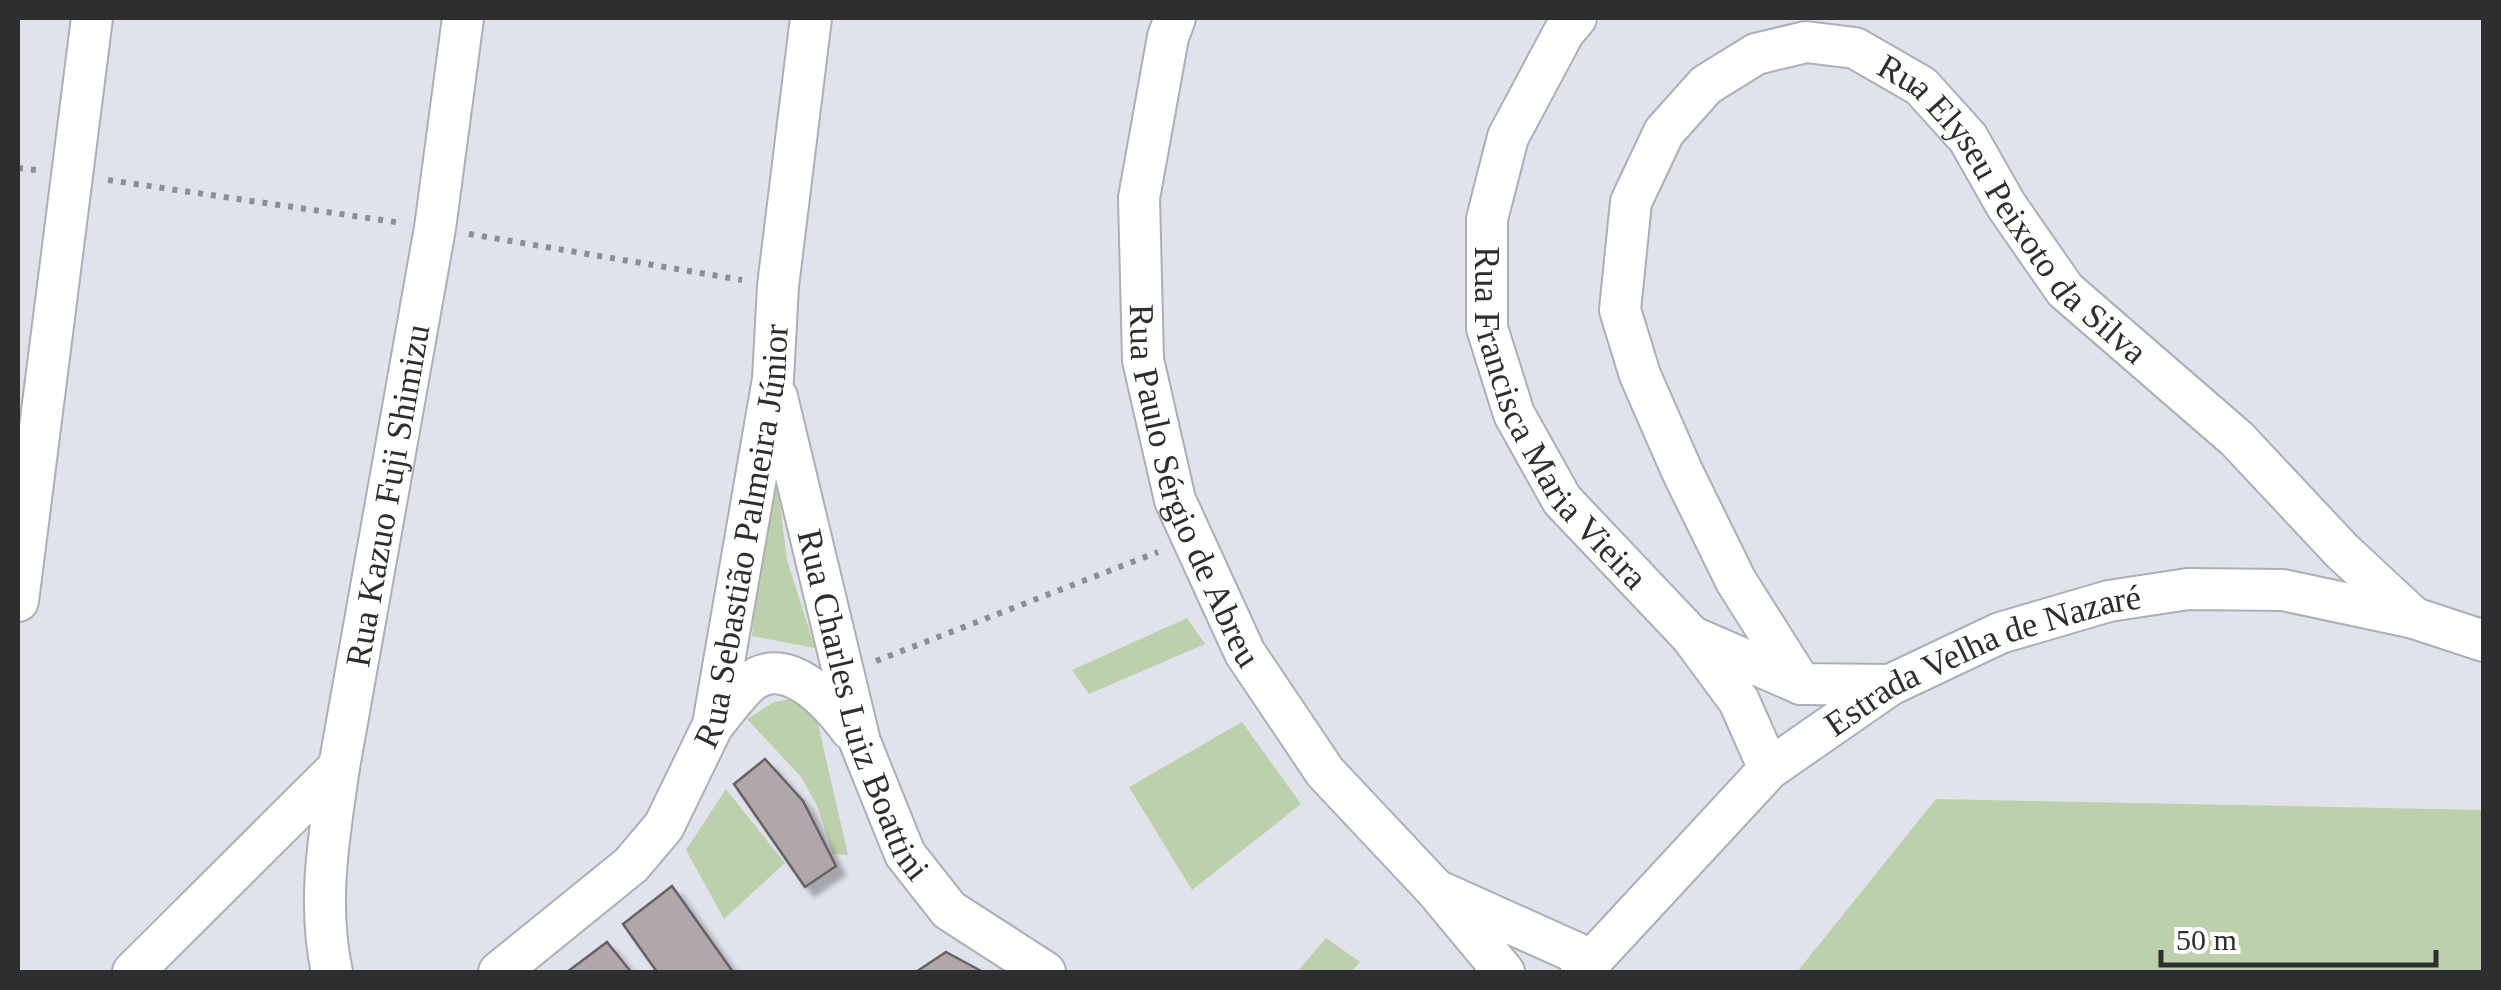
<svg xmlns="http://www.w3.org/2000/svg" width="2501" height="990" font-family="'Times New Roman',serif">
<defs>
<filter id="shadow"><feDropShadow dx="9" dy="9" stdDeviation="2.5" flood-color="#0004"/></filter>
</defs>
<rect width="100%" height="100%" fill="#e1e3ec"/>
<path fill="#bdd0ac" d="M766,471L776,472L787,560L815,648L752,636Z
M1187,618L1205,644L1089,694L1072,670Z
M800,697L816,715L848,855L833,854L818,808L802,778L747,719L774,702Z
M1242,722L1301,804L1192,890L1129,787Z
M726,789L785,863L724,919L686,850Z
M1936,799L2483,810V972H1797Z
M1326,938L1360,962L1350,972H1297Z"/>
<path fill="#afa7ab" stroke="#676064" stroke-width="2.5" filter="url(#shadow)" d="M765,759L803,801L836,866L805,887L734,784Z
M672,886L733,972H657L623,924Z
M607,942L631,972H567Z
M946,952L983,972H916Z"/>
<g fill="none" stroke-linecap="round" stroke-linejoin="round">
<g stroke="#adaeb6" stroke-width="44">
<g id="street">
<path id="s1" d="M1175,18L1168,37L1139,198L1143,360L1175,500L1245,653L1325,772L1435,889L1504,972"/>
<path id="s2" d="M1576,18L1564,32L1508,137L1487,219V328L1514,414L1562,500L1691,636L1739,701L1769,769"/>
<path id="s3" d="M777,397L860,742L905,854L949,910L1045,972"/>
<path d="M18,601L92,18"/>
<path d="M1695,638L1801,684L1890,685"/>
<path id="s4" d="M1801,684L1736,581L1682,471L1640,375L1620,310L1631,202L1664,132L1706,85L1756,54L1806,42L1855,48L1921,86L1968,138L2006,205L2065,290L2237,439L2342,551L2414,618"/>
<path d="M713,725C724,712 736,695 749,683C787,652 831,703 851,730"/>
<path d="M1443,893L1592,960"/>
<path d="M133,972L339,767"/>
<path id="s5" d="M332,972C317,904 329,836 339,767L435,228L463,18"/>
<path id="s6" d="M499,972L631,865L664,826L713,725L773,379L778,286L811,18"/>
<path id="s7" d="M1581,972L1769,769L1890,685L2000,633L2109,601L2188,589L2283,590L2414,618L2484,641"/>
</g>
</g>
<path stroke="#8d8e94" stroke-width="6" stroke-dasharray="5 8" stroke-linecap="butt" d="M18,168L36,170
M108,180L402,223
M469,234L742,280
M876,661L1158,552"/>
<use href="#street" stroke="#fff" stroke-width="40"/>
</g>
<g text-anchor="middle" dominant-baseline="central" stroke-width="8" stroke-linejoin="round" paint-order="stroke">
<g font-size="35" fill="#2e2e31" stroke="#fff">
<text stroke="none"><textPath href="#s4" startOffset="1055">Rua Elyseu Peixoto da Silva</textPath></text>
<text stroke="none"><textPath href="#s2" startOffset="442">Rua Francisca Maria Vieira</textPath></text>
<text stroke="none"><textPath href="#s1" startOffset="480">Rua Paulo Sérgio de Abreu</textPath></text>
<text stroke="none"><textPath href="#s5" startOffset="482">Rua Kazuo Fuji Shimizu</textPath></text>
<text stroke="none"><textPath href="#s6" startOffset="525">Rua Sebastião Palmeira Júnior</textPath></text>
<text stroke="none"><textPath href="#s7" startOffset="520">Estrada Velha de Nazaré</textPath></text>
<text stroke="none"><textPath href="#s3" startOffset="320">Rua Charles Luiz Boattini</textPath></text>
</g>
</g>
<rect width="2501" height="990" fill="none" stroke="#2e2e31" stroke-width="40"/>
<path d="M2161 950v15h275v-15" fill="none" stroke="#2e2e31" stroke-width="5"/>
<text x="2176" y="950" font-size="30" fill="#2e2e31" stroke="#ffffff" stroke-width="8" paint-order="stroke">50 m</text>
</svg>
